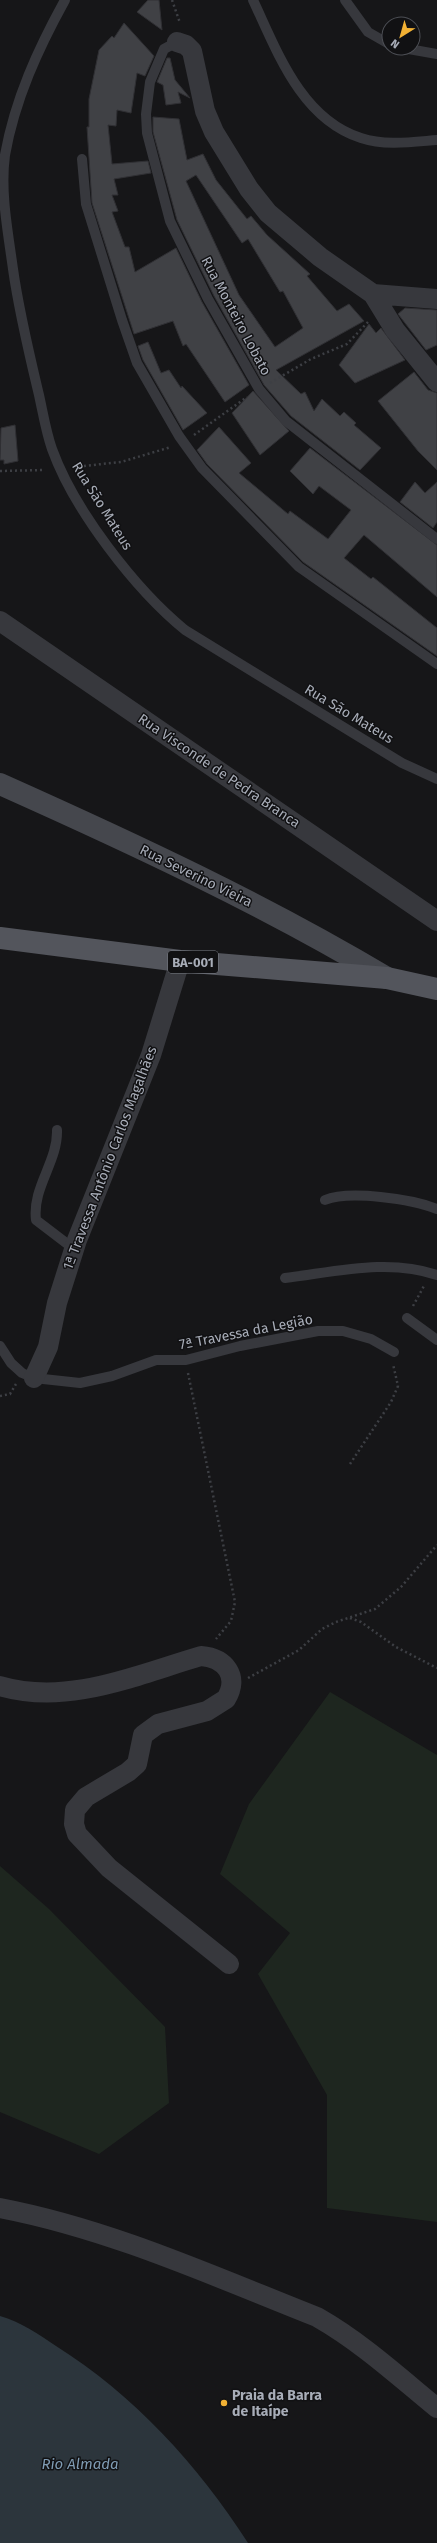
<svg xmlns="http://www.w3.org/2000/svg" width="437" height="2543" font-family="'Fira Sans',sans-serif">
<rect width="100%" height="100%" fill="#161618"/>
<path fill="#1e261f" d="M330,1692L437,1755V2222L327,2208V2095L258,1974L290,1933L220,1874L249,1804Z
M0,1866L49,1909L165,2027L169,2103L99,2154L0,2112Z"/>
<path fill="#2c353c" d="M0,2316C21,2322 38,2334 56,2346C134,2395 198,2465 248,2543H0Z"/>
<path fill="#404145" stroke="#303034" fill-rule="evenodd" d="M148,0H159L162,30L137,12Z
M124,23L154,56L145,76L137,73L131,113L117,110L116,126L108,125L112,164L148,161L151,173L114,179L118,195H112L118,211L112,212L125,247H129L135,272L176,248L202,302L249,385L225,402L186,344L183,346L173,321L134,334L92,203L87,127H89V99L99,50L112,36L114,38Z
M167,58H170L175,80L190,98L178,92L181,103L166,105L163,85L157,82Z
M153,117L179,119L187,160L203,154L216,180L247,219L251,216L267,235L310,274L307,276L337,311L349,304L364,321L276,370L301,394L305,392L314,411L322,399L340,416L344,412L356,423L354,425L381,448L360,470L291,416L264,385L214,296L177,220L153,132ZM196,175L242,243L248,239L280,292L283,291L303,328L275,347L239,295L186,181Z
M405,308L437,310V345L426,350L398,314Z
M369,324L376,333L381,328L405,360L355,383L339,365Z
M148,342L161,373L169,370L181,388L182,386L207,413L183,430L143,360L138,346Z
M414,372L428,390L437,393V470L418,451L378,401Z
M253,391L289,431L260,455L232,413Z
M15,425L18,461L4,464V460H0L1,428Z
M219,427L251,463L239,473L288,514L290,511L328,539L351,510L319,486L313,494L290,471L310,448L437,545V597L364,535L344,558L371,579L373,577L437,628V656L303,562L207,464L197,450Z
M415,482L425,493L437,482V522L433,528L400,502Z"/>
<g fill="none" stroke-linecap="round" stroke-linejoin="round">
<path stroke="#3d3f44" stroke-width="2.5" stroke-dasharray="2 3" stroke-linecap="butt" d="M172,0L180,23
M270,383L311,359L347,344L368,322
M194,435L247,397
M74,467L121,462L171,447
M0,471L45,470
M413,1306L424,1286
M188,1373L235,1602L231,1621L216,1639
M0,1396L10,1394L16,1384
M350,1464L391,1402L398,1386L393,1364
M350,1618L361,1622L396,1647L437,1668
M248,1678L299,1650L322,1629L336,1622L375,1609L401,1587L437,1545"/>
<path stroke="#37383d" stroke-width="10" d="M65,0C38,49 15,99 5,155C0,192 8,232 13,269C19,312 29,353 39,395C43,413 46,432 52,449C74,510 135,589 185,630L402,763L437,779
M253,0C277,51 301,119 361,138C385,146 412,142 437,140
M345,0L368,32L389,44
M177,42L164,49L150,82L146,114L147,133L170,221L208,299L259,389L286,421L437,539
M403,48L437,54
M82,159L86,204L122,320L137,363L179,436L202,468L299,567L437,664
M57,1130C58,1162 32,1187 36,1220L74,1249
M325,1200C349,1190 412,1199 437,1209
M285,1278C335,1272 389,1258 437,1275
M407,1318L437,1340
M0,1346L11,1363L22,1373L34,1378L80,1383L112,1376L156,1360H186L240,1346L318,1331H343L371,1339L394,1352"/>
<path stroke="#37383d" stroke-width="20" d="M177,42L186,45L192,51L205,111L214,132L249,189L268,213L320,257L373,294L437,299
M373,294L395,330L437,382
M0,621L437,921
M34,1378L48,1347L57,1303L77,1240L151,1055L180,961
M0,1686C68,1706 136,1675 201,1656C225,1658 240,1676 226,1699L207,1711L158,1724L143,1735L137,1764L128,1772L86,1797L75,1810L74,1824L77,1834L109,1868L229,1964
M0,2208C110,2229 213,2276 317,2317C361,2342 398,2376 437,2408"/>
<path stroke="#45474d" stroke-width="22" d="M0,784C132,843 263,904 387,978"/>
<path stroke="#53555c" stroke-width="22" d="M0,938L180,961L387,978L437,989"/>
</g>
<circle fill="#f2b134" stroke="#111113" stroke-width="1.5" cx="224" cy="2403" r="4"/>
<g text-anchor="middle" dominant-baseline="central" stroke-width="3" stroke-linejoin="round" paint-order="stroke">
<rect fill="#111113" stroke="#7b7e86" stroke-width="1" x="168" y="951" width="50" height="22" rx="3"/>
<g font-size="13" font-weight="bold" fill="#a8adb8">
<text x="193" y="962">BA-001</text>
</g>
<g font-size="14" fill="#a8adb8" stroke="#111113">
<text transform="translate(236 316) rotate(62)">Rua Monteiro Lobato</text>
<text transform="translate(102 506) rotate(58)">Rua São Mateus</text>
<text transform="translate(349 714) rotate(31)">Rua São Mateus</text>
<text transform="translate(219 771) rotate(34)">Rua Visconde de Pedra Branca</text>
<text transform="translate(196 876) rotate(26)">Rua Severino Vieira</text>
<text transform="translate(110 1158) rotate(-69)">1ª Travessa Antônio Carlos Magalhães</text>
<text transform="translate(246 1332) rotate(-11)">7ª Travessa da Legião</text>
</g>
<g font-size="14" font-weight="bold" fill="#a8adb8" stroke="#111113" text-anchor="start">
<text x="232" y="2395">Praia da Barra<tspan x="232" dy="16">de Itaípe</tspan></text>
</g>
<g font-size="15" font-style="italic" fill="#7f9bb3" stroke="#111113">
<text x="80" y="2464">Rio Almada</text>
</g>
</g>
<g transform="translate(401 36) rotate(217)"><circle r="19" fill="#111113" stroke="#4d4f55"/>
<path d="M0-3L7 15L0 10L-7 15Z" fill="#f2b134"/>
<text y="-6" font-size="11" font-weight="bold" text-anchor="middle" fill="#a8adb8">N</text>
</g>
</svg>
